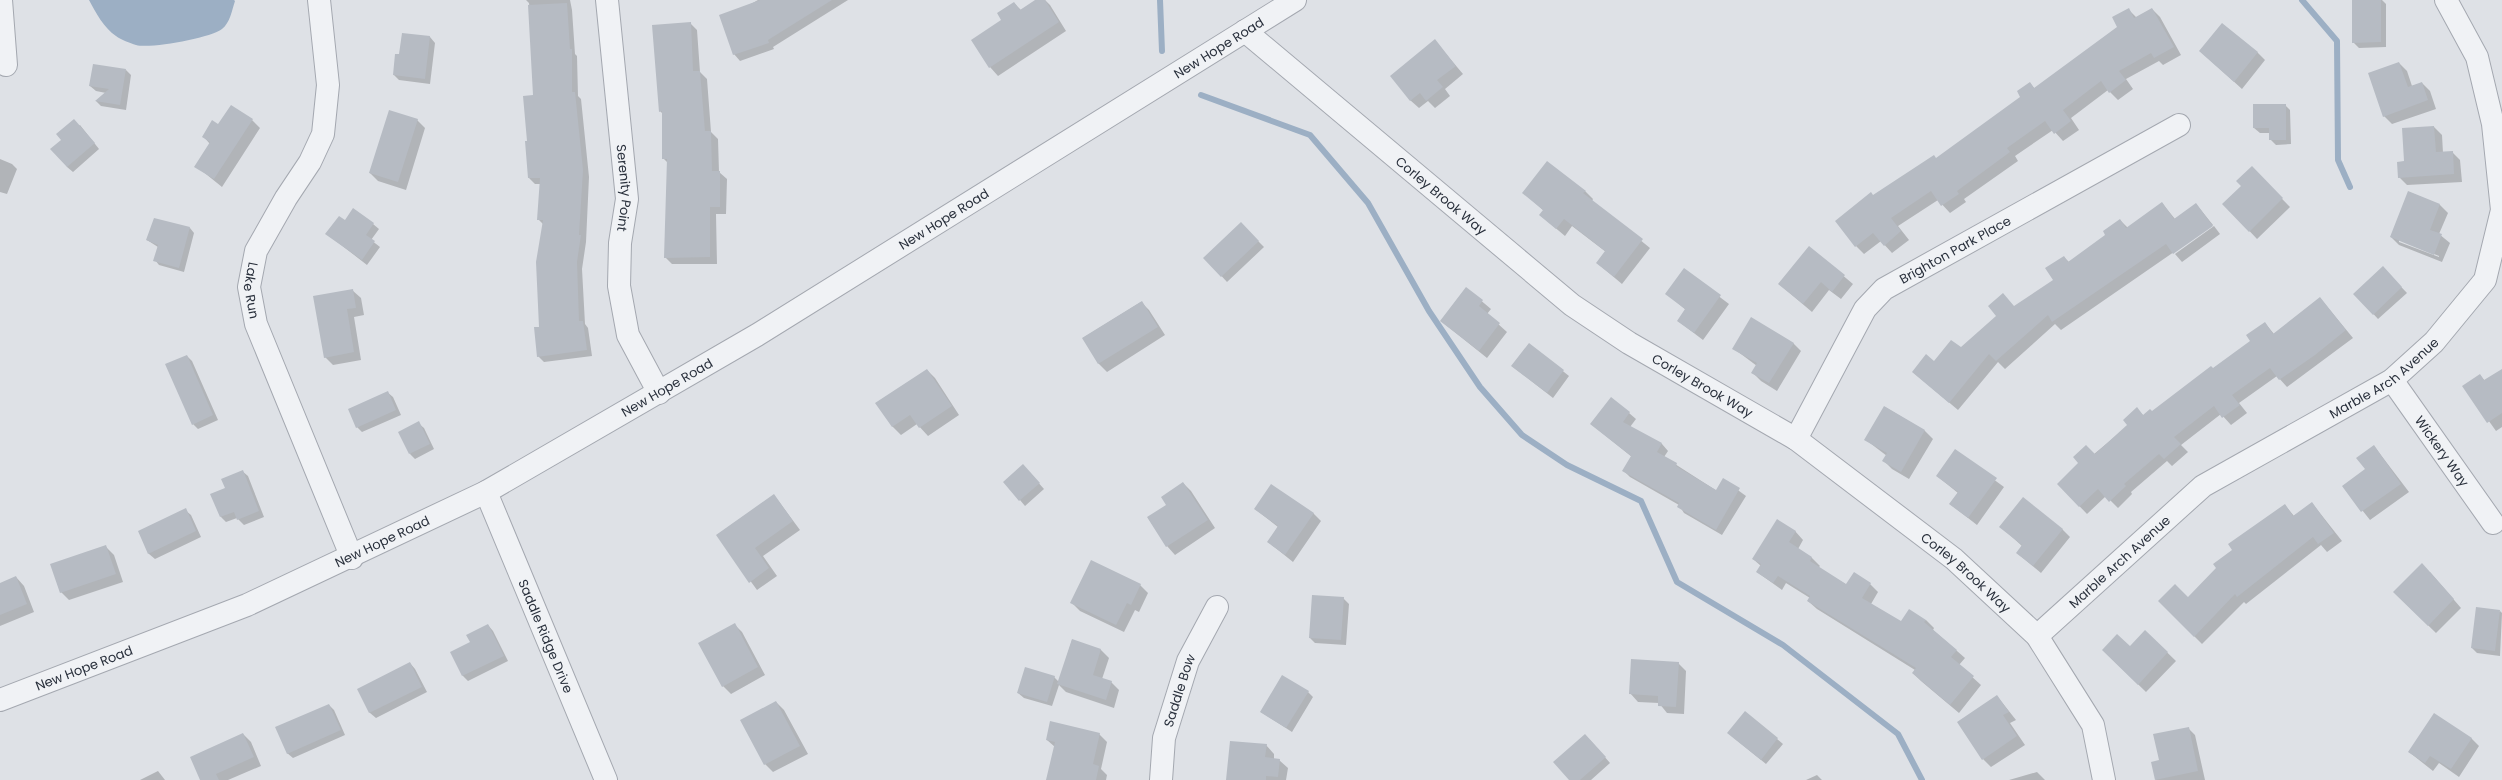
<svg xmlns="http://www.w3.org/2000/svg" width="2502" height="780" font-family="Poppins,sans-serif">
<rect width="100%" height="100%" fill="#dee1e6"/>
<path fill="#9cafc4" d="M89,0H234L235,1C232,10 230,23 222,29C210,38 151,49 136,45C130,43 121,40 116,36C104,28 96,13 89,0Z"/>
<path fill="#0003" fill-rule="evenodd" d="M526,0H570L572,10L575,54L577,56L578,96L581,99L589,177L586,242L582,269L585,324L588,328L592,356L544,362L538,356L544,225L538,219L541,184H535L529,178L526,142L528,141L534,96L533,42L529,3Z
M758,0H848L773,47L774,49L740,61L734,54L751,4Z
M1037,0H1045L1050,5L1066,31L998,76L990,67L973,40L1003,21L1014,3L1021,10Z
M2353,0H2382L2386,4V47L2359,48L2353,42Z
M2128,9L2137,18L2152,9L2160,17L2181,55L2163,65L2159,61L2126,79L2133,89L2118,100L2108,90L2071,118L2079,130L2063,141L2053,130L2015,156L2018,161L1964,199L1966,202L1950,213L1938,200L1898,226L1909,240L1892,253L1881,241L1864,254L1856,246L1873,196L1936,159L2022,97L2030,83L2035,89L2118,27Z
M690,23L697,30L700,72L707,79L711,132L718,139L719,172L727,179L726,214H716L717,264H672L665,257L668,163L663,158V114L660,111Z
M403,34L430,37L435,43L430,84L399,80L394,75L400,55Z
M1435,41L1463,74L1445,89L1450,96L1435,108L1428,101L1419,108L1410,100Z
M2200,51L2257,52L2265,60L2242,89Z
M2399,63L2407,71L2412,86L2422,83L2430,91L2436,109L2392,124L2384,116Z
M126,70L131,75L126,110L101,106L96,101L106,93L96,91L90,86Z
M2285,105L2290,110L2291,144L2276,145L2270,139V133H2260L2254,128Z
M252,120L260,128L222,187L196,166L210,144L203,136L219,125Z
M417,120L425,128L406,190L378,181L370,173Z
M80,125L99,149L73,172L67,167L62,140Z
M2434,127L2442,135L2443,153L2452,152L2460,160L2462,182L2407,185L2399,177L2405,162L2403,129Z
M0,159L12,164L17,169L7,194L0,192Z
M2252,168L2290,207L2257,239L2224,204L2242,186Z
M1585,191L1593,199L1592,201L1650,248L1622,284L1597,263L1606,252L1572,226L1565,236L1540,215L1544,211L1524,193Z
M2409,192L2440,205L2448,213L2439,234L2450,243L2442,262L2399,245L2391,237ZM2399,240L2439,256V257L2399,242Z
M2162,203L2175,219L2196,204L2213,225L2061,330L2055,324L2005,369L1998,362L1958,410L1913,372L1961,349L2014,307L2055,280L2064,257L2069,262L2107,236L2120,220L2128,228Z
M345,222L373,224L379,229L371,240L380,247L367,265L327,234Z
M1241,224L1264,247L1227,282L1205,258Z
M2214,226L2220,234L2182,262L2175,254Z
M190,228L194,233L184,272L159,265L155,260L158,247L147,240Z
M1809,247L1853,284L1841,299L1829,290L1812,312L1779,284Z
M2383,268L2407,293L2378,319L2355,294Z
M1684,270L1729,304L1703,340L1678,321L1686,310L1667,294Z
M1466,288L1491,309L1487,314L1507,332L1487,358L1441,321Z
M352,290L361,298L364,315L354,317L361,360L333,365L325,357Z
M2320,298L2353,338L2287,387L2277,376L2239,403L2247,413L2231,425L2221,414L2181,445L2188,452L2172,466L2167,461L2131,492L2132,494L2118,508L2106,496L2087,514L2058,484L2129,425L2137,409L2144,416L2152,412L2252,341L2265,323L2274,334Z
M1141,302L1149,310L1165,335L1107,372L1099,364L1083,338Z
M1793,343L1801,351L1777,391L1761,381L1753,373L1757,366L1733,348Z
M1529,344L1569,376L1553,398L1512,366Z
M187,356L192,361L218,420L198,429L193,424Z
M927,370L935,378L959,415L928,436L917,424L901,435L892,426Z
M2502,370V427L2496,431L2464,386L2480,375L2485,381Z
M387,392L393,397L401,415L362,432L357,427Z
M1885,407L1925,431L1933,439L1909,479L1892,469L1884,461L1887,456L1866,440Z
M1629,413L1636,419L1630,427L1662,444L1668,451L1664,457L1717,491L1724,480L1746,496L1722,535L1684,513L1679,505L1630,477L1624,471L1632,457L1591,424Z
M418,423L424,428L434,449L415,459L410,454Z
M2374,446L2409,492L2370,520L2343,486L2366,470Z
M1955,451L2004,487L1977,525L1950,504L1958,493L1937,476Z
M242,471L248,476L264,517L244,525L237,518L226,522L221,517L226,489Z
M1028,471L1044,489L1025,506L1005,482Z
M1183,483L1191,491L1215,528L1175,555L1167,546L1148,518L1167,505Z
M774,495L800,530L763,556L777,576L757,590L717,535Z
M2312,503L2342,541L2327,552L2321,545L2246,604L2244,602L2202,644L2159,601L2188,599L2285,505L2294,516Z
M1255,509L1313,513L1321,521L1293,562L1268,542L1278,527Z
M185,510L191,515L201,537L155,559L149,554L139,532Z
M2001,527L2062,529L2070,537L2041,573L2017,553L2022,546Z
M1795,531L1803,540L1798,549L1812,558L1820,566L1818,568L1847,585L1870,584L1878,592L1871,604L1902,623L1926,620L1934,628L1933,630L1965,658L1959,665L1981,685L1959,713L1921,681L1913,673L1915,670L1817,609L1808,601L1810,598L1786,583L1782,590L1757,572L1761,566L1753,559Z
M106,547L114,555L123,582L69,600L61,592Z
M2430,572L2461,608L2436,633L2394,592Z
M16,577L24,586L34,612L0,626V584Z
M1140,585L1148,593L1139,612L1135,610L1124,632L1080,611L1072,603Z
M1343,598L1349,604L1346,645L1315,643L1310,638Z
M2500,611L2502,613L2500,656L2477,653L2472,648Z
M734,624L742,632L765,675L731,694L723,686Z
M488,625L493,631L508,661L468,681L463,676L452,652L471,643Z
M2145,631L2176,661L2146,692L2111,658L2130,648Z
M1072,640L1101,650L1109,658L1102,679L1111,682L1119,690L1114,708L1066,692L1059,685L1052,706L1024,698L1018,693L1054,677L1059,682Z
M410,663L415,669L427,692L376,718L370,713L359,689Z
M1678,663L1686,671L1684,714L1667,713L1659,703L1638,702L1630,693Z
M1308,692L1313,697L1292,732L1261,712Z
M1997,696L2016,720L2010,723L2025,745L1991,767L1983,759Z
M776,702L784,710L808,754L773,772L765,764Z
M329,705L334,710L345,735L293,758L287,753Z
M1745,712L1783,744L1766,764L1734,738Z
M2188,728L2195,735L2205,780H2156L2160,761Z
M243,734L251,742L261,766L228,780H201Z
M1099,734L1107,742L1101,769L1107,775L1106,780H1048L1055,747L1047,740Z
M2471,738L2479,746L2459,777L2439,763L2433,771L2409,752Z
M1590,740L1610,763L1591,780H1571Z
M1266,745L1274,754V759L1279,760L1288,768L1286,780H1227Z
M158,771L165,780H140Z
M2037,772L2045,780H2009Z
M1817,775L1822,780H1806Z"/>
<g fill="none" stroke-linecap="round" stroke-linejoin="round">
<path stroke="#9cafc4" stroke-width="6" d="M1160,0L1162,51
M2302,0L2337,41L2338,160L2350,187
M1201,95L1310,135L1368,203L1429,311L1480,387L1522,435L1567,465L1641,501L1677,582L1783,645L1898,734L1922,780"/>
</g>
<path fill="#b6bbc3" d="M760,0H832L768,40L769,43L733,55L719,15Z
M1035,0H1045L1059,22L989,68L971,40L1001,20L997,13L1014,2L1020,10Z
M2352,0H2381V42L2352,43Z
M567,3L570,49H572V92H575L583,170L579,235H581L577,262L579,321H583L587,350L537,357L534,327H539L536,262L543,220H537L540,178H528L525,141H527L523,96L533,95L528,5Z
M2129,8L2134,18L2152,8L2174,47L2154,58L2151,53L2119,71L2126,80L2109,93L2101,81L2063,110L2071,121L2054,134L2045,121L2007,148L2010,152L1957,191L1959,194L1941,206L1931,191L1891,218L1901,231L1884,246L1873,233L1855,247L1835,221L1871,192L1873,195L1934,155L1936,158L2020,97L2017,91L2030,82L2034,88L2117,27L2112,17Z
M691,22L693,71H700L705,131H711L712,171H720V207H710V257L664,258L667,159H662V111L659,112L652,25Z
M2222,23L2258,52L2234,82L2199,51Z
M402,33L430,36L425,79L393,75L395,54H399Z
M1435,39L1456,66L1437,80L1443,87L1426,101L1420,93L1410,101L1390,76Z
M2399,62L2408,87L2422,82L2428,100L2383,117L2368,73Z
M93,64L126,69L120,105L95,101L109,89L89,86Z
M2253,104H2286V140H2269V128H2253Z
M231,105L253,119L214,179L194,167L210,142L202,137L212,120L218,124Z
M389,110L418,119L398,182L369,173Z
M74,119L95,143L67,167L50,149L61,140L56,134Z
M2434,126L2436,152L2453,151L2454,174L2398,178L2397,162L2404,161L2402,128Z
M1547,161L1586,191L1583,193L1643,239L1614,277L1596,263L1605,251L1564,219L1556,229L1539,215L1543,210L1522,193Z
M2252,166L2283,198L2249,232L2222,204L2241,186L2236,181Z
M2408,191L2440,204L2430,230L2442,234L2434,255L2390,237Z
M2162,202L2174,219L2196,203L2213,226L2173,254L2166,244L2052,322L2048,315L1996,361L1989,354L1949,403L1912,372L1926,354L1934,361L1951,340L1961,347L1996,316L1988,306L2003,293L2014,306L2053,280L2045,268L2064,256L2068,262L2105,235L2103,231L2120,219L2126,228Z
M353,208L374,223L366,235L375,241L362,260L325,234L339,216L345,220Z
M154,218L190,227L179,268L153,261L158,245L146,240Z
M1241,222L1259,241L1221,277L1203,258Z
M1809,246L1845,275L1832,292L1821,282L1803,304L1778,284Z
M2383,266L2402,287L2373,315L2353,294Z
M1684,268L1721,295L1694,333L1677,321L1685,309L1665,294Z
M1466,287L1483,300L1479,306L1500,323L1479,351L1440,321Z
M353,289L356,308L347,309L354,352L324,358L313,296Z
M2320,297L2346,330L2315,355L2279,380L2270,368L2232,395L2240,405L2222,418L2214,406L2174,437L2181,444L2164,459L2159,454L2124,484L2126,486L2109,502L2098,489L2079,507L2057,484L2078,463L2073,457L2086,445L2095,454L2127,425L2123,420L2137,407L2143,415L2150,409L2152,411L2211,366L2213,368L2250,341L2246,335L2265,322L2273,334Z
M1142,301L1158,327L1098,364L1082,338Z
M1751,317L1794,343L1769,383L1751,373L1757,363L1732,349Z
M1529,343L1564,370L1547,393L1511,366Z
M187,355L213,415L192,425L165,364Z
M927,369L952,406L919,428L910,415L892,427L875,403Z
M2502,369V413L2487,423L2462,386L2480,374L2484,380Z
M388,391L396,410L356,428L348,409Z
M1611,397L1630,412L1623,422L1662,443L1657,452L1677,463L1676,466L1716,490L1723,478L1740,488L1716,530L1677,507L1679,503L1622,471L1631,456L1590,424Z
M1884,406L1925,430L1901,472L1882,461L1887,453L1864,440Z
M419,421L430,444L409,454L398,432Z
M2374,445L2401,484L2361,512L2342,486L2365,469L2356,458Z
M1955,449L1997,478L1968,518L1949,504L1958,492L1936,476Z
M1023,464L1040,483L1019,501L1003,482Z
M243,470L259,511L237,520L234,512L220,517L210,494L225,488L221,479Z
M1183,482L1208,520L1166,547L1147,517L1166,505L1161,497Z
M1271,484L1314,513L1285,555L1267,542L1278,526L1254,509Z
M774,494L793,521L755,548L769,568L749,583L716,535Z
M2023,497L2063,529L2033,566L2016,553L2022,545L1999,527Z
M2312,502L2334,533L2318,544L2313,537L2237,597L2235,594L2194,637L2158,601L2175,584L2188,597L2216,568L2213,564L2232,550L2228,544L2285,504L2293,516Z
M186,508L196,531L148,554L138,531Z
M1777,519L1796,531L1789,542L1812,557L1810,561L1846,584L1854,572L1871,583L1862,598L1901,621L1909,609L1926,620L1924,622L1957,650L1951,657L1974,676L1950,705L1912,673L1916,668L1807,601L1810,596L1778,576L1773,583L1756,572L1761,564L1752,559Z
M106,545L116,574L60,593L50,564Z
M1091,560L1141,584L1131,605L1127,603L1116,625L1070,603Z
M2422,563L2454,599L2428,626L2393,592Z
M16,576L27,604L0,615V583Z
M1312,595L1344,597L1341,640L1309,638Z
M2476,607L2500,610L2495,651L2471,648Z
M735,623L758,667L722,687L698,643Z
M488,624L504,656L462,676L450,652L470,642L466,635Z
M2145,630L2168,652L2138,685L2102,650L2117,634L2130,646Z
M1072,639L1101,649L1093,675L1112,681L1106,700L1057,684Z
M1631,659L1679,662L1676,707L1658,706V696L1629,694Z
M410,662L422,687L369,713L357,689Z
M1025,667L1055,676L1047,702L1017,693Z
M1282,675L1309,691L1286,728L1260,712Z
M1997,695L2009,712L2003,715L2017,736L1982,760L1957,722Z
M776,701L800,746L764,765L740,720Z
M329,704L341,730L287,754L275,727Z
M1745,711L1778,738L1761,760L1727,733Z
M2434,713L2472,738L2451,769L2430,756L2425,763L2408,752Z
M1050,721L1100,733L1093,764L1099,766L1096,780H1046L1055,742L1046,740Z
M2189,727L2198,771L2155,780L2151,762L2159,760L2153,734Z
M243,733L254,757L216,774L219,780H200L190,757Z
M1585,734L1606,757L1580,780H1569L1553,762Z
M1230,741L1267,744L1265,757L1280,759L1278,777L1266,776V780H1226Z"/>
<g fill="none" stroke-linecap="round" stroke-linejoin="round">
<g stroke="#a4a8b0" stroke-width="24">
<g id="minor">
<path d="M1,0L6,65"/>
<path id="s1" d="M319,0L328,85L323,134L310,162L286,198L256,251L249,287L256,324L352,558"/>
<path id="s2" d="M607,0L627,199L620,243L619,286L628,335L659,393"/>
<path id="s3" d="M1245,31L1572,305L1629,343L1796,439L1954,559L2037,636L2093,725L2104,780"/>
<path id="s4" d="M2392,380L2493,523"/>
<path id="s5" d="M1796,439L1865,309L1884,289L2179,125"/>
<path id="s6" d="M486,492L606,780"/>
<path id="s7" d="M2037,636L2203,486L2392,380L2434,342L2485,280L2502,210L2493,124L2477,57L2446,0"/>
<path id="s8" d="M0,700L247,605L486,492L757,335L1295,0"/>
<path id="s9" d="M1161,780L1164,738L1188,661L1217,607"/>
</g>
</g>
<use href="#minor" stroke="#f0f2f5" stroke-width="22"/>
</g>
<g text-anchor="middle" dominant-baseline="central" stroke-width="3" stroke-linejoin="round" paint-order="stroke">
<g font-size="13" fill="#29303c" stroke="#edf0f4">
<text stroke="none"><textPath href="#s8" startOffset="1386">New Hope Road</textPath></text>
<text stroke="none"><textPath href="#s2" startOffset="189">Serenity Point</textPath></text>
<text stroke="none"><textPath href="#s3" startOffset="256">Corley Brook Way</textPath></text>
<text stroke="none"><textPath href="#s8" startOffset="1062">New Hope Road</textPath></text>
<text stroke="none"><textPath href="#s5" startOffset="256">Brighton Park Place</textPath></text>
<text stroke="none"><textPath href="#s1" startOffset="310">Lake Run</textPath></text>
<text stroke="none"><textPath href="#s7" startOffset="435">Marble Arch Avenue</textPath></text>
<text stroke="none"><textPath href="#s3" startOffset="580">Corley Brook Way</textPath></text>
<text stroke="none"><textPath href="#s8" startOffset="738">New Hope Road</textPath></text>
<text stroke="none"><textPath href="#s4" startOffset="87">Wickery Way</textPath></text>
<text stroke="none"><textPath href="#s8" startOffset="414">New Hope Road</textPath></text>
<text stroke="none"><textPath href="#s7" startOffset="111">Marble Arch Avenue</textPath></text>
<text stroke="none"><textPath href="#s3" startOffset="904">Corley Brook Way</textPath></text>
<text stroke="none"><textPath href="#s6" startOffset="156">Saddle Ridge Drive</textPath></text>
<text stroke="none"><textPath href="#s8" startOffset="90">New Hope Road</textPath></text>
<text stroke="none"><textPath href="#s9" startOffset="92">Saddle Bow</textPath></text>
</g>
</g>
</svg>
